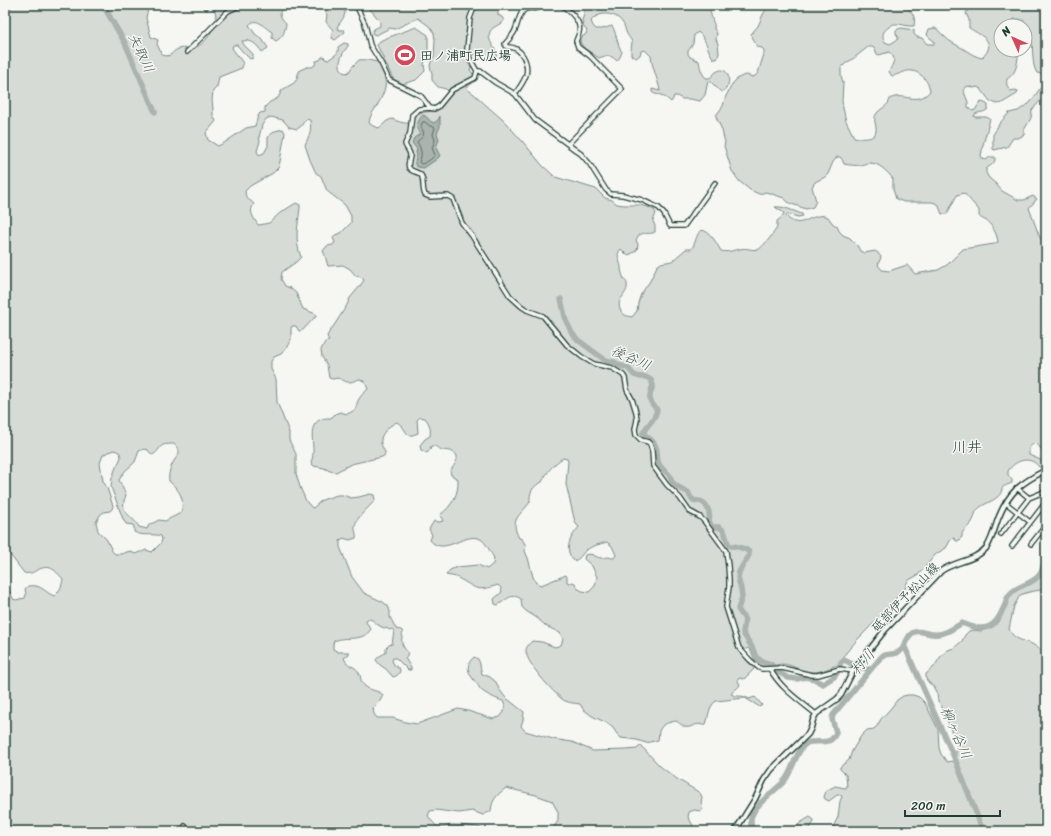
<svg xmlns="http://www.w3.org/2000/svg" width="1051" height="836" font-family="Sriracha,'Klee One',sans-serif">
<rect width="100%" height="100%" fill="#f6f6f2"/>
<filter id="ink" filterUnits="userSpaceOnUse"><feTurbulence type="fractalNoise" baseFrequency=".025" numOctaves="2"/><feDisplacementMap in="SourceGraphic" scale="8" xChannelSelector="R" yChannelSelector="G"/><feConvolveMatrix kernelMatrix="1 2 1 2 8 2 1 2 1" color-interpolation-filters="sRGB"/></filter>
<g filter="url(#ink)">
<path fill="#d6dbd6" stroke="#7a8c85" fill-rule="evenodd" d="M5,5H147L148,9L146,18L151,37L158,40L157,44L162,55C172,58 171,52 178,49C182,47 189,49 193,48C205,46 215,28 216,17C216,13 214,9 213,5H287C277,11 279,16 286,23C285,32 283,37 276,41L272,38V32C263,27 257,16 249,25L255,34L262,39L268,48L262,52C257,45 252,39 242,41L244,45L253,54V58L250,59L242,51L237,45H233L232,48L243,63L242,68L219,77L217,87L213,91L212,100L213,109V116L216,121L206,133L208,140L218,146L224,143L246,128L255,126L258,116L260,113L265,112V107L270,102L278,98L282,90L294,83L297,79L298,74L300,70L307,67H312L315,65L316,61L320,60L322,57L324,56L325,59L328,60C333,56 340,54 338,47L344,43L348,44V46C344,51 339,59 340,66C340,66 342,72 343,72L346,73L349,72L352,67L359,60C368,59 370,61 378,62C388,81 388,86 377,106C373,112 370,115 369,123L373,126L379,128L387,121L392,119C399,122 405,124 412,123C417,107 427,115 438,109C444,105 446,98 449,92L446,89L438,87L432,80V73L430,66L431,62L434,56L435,40L434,33L429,26L418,18L395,29L390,28L376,35L373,34L372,32L374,29L380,26V21L370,9L367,5H513L505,6L498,12V15L502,17L504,21C501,24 497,25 493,28C483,37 495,46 497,55L495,58C480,58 481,49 466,59L471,67L470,70L475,77C475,82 472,84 468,86L467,89L474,94L487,106L503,120L523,142L542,165L555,177L596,189L605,198L612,200L617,204L624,205H640L648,207L654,210L656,213L653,221L655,226V232C647,236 641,229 636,240L638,244L637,250L631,254L627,255L621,249C615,255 620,260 621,267C621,271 622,274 624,279C625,281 627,282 627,284C629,295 614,299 621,311C623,315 627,316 632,317L637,311L638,303L641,294L650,281L657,266L661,263L672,261L686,249H691C696,244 695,236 701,230C711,231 716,243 721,251C728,253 733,250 740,249C746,247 752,251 759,249C763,247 776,231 777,227C777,225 777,223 777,221L782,217L784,213L775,207C784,206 793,211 802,214L803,216L798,217L787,214L786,216C798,229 805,219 818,216C821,215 825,216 828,217L833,224L837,226L839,231L843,235L850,238L857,245L860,251L864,253L875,251L878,253L881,257L878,265L882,270L889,271L907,265L915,274L938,270L947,265L963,249L994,244L998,242C997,234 992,224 985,220C983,219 980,218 979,216C979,215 979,211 979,210C974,205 969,198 964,193L957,195L947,214H942L938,204L932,202H904L896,199L893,189V179C888,172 879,163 870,163C867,163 864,164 861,165C855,166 850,165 844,164L842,159L840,157H837L833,162L828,174L825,177L815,182L812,187L816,201L813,207L806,209L789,203L784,198L766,192L759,194L750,190L739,181L732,171L724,146L725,142L723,135L722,130L716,117L717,114L723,106L726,96L733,83L737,79L742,76L747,75L752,77L755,76L758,73L764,54V50L762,48L757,47L751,34C753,31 756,29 758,26C762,18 763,9 773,5H905C912,12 916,16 914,26C907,27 901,23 895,24C892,24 891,25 889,27C883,31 881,35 885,42L890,44L895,41L898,39V36L896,34V30L901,28L914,30V34L917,37L922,38L927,44H934V41L930,38L927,35L929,29L935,28C939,30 941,34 945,37C950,42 955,44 962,48C969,52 973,56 982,58C998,42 982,36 969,28V20L966,13L971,6L970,5H1016L1020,8L1024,7L1030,8L1038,5H1046V73L1042,74L1037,73C1027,59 1041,16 1014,19L1013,26H1001V50H1019C1017,62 1018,72 1007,79C1006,84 1007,87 1010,91L1015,90L1018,91L1017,94L1002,103L997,104L990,101L981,89L977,87L974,88L968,86L965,88L964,92L968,102V107L973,111L975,110L979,104L981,102L985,103L988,105V109C984,113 979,112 975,114L974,116L975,117H986L990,119L983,145L981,156L983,159L986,160L990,157H995C996,163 991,165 986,169V173L989,178L996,184L1002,191L1018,200H1024L1033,196L1037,199L1029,208L1040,238L1046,240V454C1038,449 1038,437 1029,448V455L1045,462V465L1039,467C1030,455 1015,460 1008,471V475L1012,480V483C1008,485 1005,485 1002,488C1002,500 984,502 977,510C974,514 975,518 972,522C969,528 961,529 962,537L958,541H956L954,538L951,539L946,548L936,554L918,575L909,580L906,584V587L904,590L898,595L893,603L860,637L857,640L845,654L841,664C829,667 823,673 809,672C800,671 791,664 782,664C775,665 767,668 760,665C752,661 754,653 748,648L744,650L742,654L747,661L753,666L754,669L744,679L740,678L738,679V681L740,685C738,688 734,690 731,694C738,698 742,694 749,699L755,697L762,705L760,707L745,698L716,701C708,707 709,716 706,724L703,725C695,722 691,729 685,727C682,726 679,722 676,721C670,722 662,724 660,729C658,732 659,736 658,740L646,743L637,740L621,738L617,734L613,728L607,723L592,716L583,709L580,704C574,703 567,703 562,699C553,692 526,663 526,651C526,647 529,644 532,641L542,642L555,647L561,645L563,639L560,633L546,626L537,618L526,611L522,607L521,599C512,592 506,600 498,605L495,604L494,599L502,592L501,588L498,585C476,592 478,589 458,578C455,576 450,576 446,575L450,570L457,567L478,565L487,569L493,564L494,558C491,553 486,543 482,540C467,529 444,558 430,540L432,535L429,529L434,521L439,522L443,521L440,515C452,506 459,494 458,479L451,475L450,471C454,466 462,456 453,452C450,450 446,451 443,450C438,449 436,445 431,446L430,450L427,453L421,450L420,445L425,439L430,436C431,429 430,424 425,418L420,417L417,420L418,433C407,438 408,434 402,426C402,426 397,422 397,422C391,424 382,432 381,439C380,444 383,448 385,452V455L382,457L351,464L336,472L330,471L324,468L314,466L311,463C312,459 313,457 313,453C314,442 307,424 322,419C325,418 328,418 331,418L335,414L340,412L347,414C359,409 354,408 359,399C361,395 365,392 368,389L365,382L360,379C357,379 353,382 350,382C343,383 342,376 333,379L329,378L327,365L322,357L321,350L325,342L329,341L327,336L330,331L335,324L347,305L350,298L360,286L364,280L361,277L356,276L350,269L343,265L328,266C326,261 326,256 323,251L327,246L333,245L335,242L333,238L335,235L341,233L351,223V216L345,205L327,191L321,176L316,173L310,160L305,145C309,135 312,132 310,120L306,119L300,127L297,129L289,127L283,120L271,117L266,119L262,125L259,137L260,141L257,151L259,155L264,153L268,146V137L275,131L283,129L285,133L279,167L273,173L250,186L245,191C246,202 249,198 254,204C248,212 254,218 258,225H259L269,223L280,213L296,203L300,205V208C298,226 294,240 301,257L296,262L282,272L281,279L285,286L290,288L296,293L303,309L316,314V317L314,318L303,330L299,331L296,326H292L291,328V339L287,347L281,354L274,357L271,361V369L276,379L277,402L289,432V440L296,454V474L300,487L306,501L311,507L313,508L322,500L337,495H343L351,498L359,497L370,494L374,495L375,500C370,507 356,517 355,526C354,530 357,533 356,538L350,540L343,538L340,541V547L352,577L364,593L383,602L388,606L390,612V617L396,629L401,630L403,632C401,639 401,644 405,649C406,650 407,651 407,652C408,654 407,656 405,658L411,668V670H408L396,658H393L392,661L395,666L400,669C400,674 397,676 393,677L386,669L380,665L376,660C380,654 382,656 386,652V648L389,645L392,644L394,631L392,629L390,630C387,628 382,628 380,626C374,623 374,619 367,619L366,622L371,629C362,643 348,635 334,641L333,644V649L338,652H349V654L344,658C348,668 356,665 359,673C362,678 359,682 366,687C371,691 378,690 383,695L380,701L373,708L374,714L377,718H393L405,722L417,724L458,709L468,711L493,719L500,717L504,712L505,706L503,701C498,700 484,693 481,690C479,688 479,686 477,684C470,675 463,667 474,657L478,659C481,664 480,668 482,674L490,677L496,682L499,689L505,697L524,712L523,720L521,726L525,731L553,739L572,742L593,751L626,750L637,749L640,746H641L661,767L677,779L700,793L702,797L701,803L703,805L701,811L694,810L689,812L688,817L695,829L694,831H551L558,821V812L552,801L536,795L506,788C497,795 492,799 491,811L483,815L472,811L459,813L436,810L430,811L428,816C431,820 434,825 439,827C443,828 447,826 451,825C461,825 480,826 488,831H5V588L11,593L13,599L16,600L25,598L26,594L25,589L28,586C41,584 43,591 54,596C60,591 62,586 63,579C54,569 50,564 37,570C32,573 30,574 24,573L5,548ZM868,47H872L875,49L877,54L879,55L889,52C898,59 892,64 889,72L892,76C896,75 904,72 907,71C919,69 929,81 930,91C917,107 903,91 890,99C888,107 882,107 877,113C872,119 877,125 876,131C875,140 861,139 854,137L846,121L843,108L842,101L843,83L841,75V68L845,64L854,58ZM174,444C183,453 178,454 174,461C170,468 168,474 169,481C180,491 185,498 181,513L165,521L159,520L149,525L147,529L139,527C132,514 118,514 126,495L119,480L125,471L135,462L139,451L144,449L148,450L152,455C158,453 158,448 163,445C166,444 171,444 174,444ZM114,450L117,451L120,453L121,457L119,462L116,467L112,478L111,487L123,519L126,524L133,525L134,527V532C143,537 152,533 161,536L162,539L161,543L152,552L146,550L142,552H140L135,554L130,551L121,554H115L112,551L107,540L98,531L96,522L100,515L104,512L110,511L112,509L113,506L107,488L103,481L100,463L103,455L108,452ZM563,458L567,459L568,461L566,484L574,518L576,524L579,527C573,534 565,545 570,555C570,556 573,560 574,561C580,559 582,554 586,550C592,546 600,544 607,542L612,546L616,555L614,558H612C607,556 606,558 602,558C595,558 593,552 585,555L584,559L592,566L597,577L595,586L589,592L582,591L577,588L575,583L572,582L569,583L567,582V577L566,575L541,585L536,583L533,577L528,558L525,551L526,546L522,539L519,538C509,519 520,516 530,502C529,492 533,486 542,482C547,472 553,464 563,458Z
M322,5H344C347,17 342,19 337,27L339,30H344L345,32L335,40L332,38V34L333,30L326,22L327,15Z
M580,5H707C711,11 710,12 712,19C713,23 715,24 714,29L717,33L716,39L718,44L719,53L718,57L717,59H714C707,51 707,39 698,32L694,35L693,44L688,51V54L690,57L699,61C700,67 701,73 706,78H710C713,75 715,72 718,71C729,65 734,87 721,92L711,82L708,81L705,95L700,101L690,99H682L677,96H674L673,99L671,102C668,99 665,97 661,95C657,94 655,95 652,92V89L660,91C658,79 652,68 651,56L645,50L641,51L640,55L636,58L631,55V50L632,42C631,39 628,36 627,34C625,30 625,25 622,22C615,12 598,11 591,21L593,26L596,29H602L612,26C616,31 617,45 622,52L620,57L617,61C610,54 607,55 599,58L584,48L580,42L582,37L586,34L587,31L583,26L582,20L584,15V8Z
M416,27L428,35V54L424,64L425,71L416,80L403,84L393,79L377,45L380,41L384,39Z
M1041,87L1046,88V98L1041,100L1032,110L1031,118L1024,130V135L1018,138H1013L1007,147L994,150L993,149V135L999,124L1009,113L1018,111L1030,103Z
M1046,563V589L1029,592L1020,595L1014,606L1009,629C1014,640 1022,640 1032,644C1037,647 1042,651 1046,654V831H831L838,817L840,801L842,797L841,795H837L829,801L825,799L824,797L826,791L835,786L845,788L847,787L846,775L840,769V767L849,760L852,751L861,736L867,730L874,729L877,726L881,719L891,708L897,700L903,696L908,695H913L919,697L925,703L938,729L939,748L941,754L947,762L953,761L956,754V747L960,740L952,733L942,707L938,701L937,694L933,686L929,683L926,679V674L934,667L941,656L948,650L954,648L962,641L965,635L969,631L973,630L981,631L993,627L999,622L1011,595L1017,589L1030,584L1043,572Z
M810,817L814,820V822L808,831H792L800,823Z"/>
<path fill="#aab3ae" stroke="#72847d" d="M423,115C428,116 429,122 434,123L438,120L440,116V127L437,133L439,139L436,148L440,156L437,159L424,168C411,167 415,163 417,155L416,153L417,149L412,143L414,138L420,134C419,132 418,131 417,129C416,124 420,118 423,115Z"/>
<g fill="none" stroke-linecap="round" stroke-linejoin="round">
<path stroke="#576c65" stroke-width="1" d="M423,122H425L430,126L435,128L433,134L435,140L432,148L435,155C432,159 426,163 421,164L419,162C423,155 421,148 417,142C422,136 427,137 421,127Z"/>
<path stroke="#aab3ae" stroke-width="5.5" d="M103,5L125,43L155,112
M561,299L566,321L572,333L578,340L605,360L614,362L621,366L628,368L634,375L640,377H646L651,380L653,385C651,392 647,398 653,405C654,406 656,408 657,410C654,422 648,423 643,433C646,437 651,438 654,443C658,448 657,456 658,461C660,470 667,471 670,476C672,479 670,479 672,482C675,485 683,490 688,492L691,498L695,501C706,499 711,512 709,521L712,527C714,527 717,527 719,527C728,531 725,544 731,546C732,546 733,546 734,546C740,547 745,548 749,552V555L739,572L738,578L741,589L742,597L738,609C740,613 742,615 744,618C746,622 743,629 743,633L752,647L756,657L761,661L771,664L777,671L788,678L797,679L805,677L815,679L819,682L823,684L826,682L834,677L837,673L841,662L844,660L860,668L870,669
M904,645L957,764L983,831
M754,831C740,811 775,793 785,780C792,772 797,748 807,743C817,739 832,747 836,732L832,719L833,715L882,656C889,653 897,656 902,649C906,644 908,633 915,632C920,630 928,634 933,634C943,636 954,628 962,623C974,628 987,632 996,621C1000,617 1002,610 1005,605C1006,601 1007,597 1010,594C1018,584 1033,585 1040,574C1046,565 1043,555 1046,547"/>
<g stroke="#1f3d34" stroke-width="6">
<path id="minor" d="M356,5L365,24L370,45L381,63L389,80L421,96L430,108
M475,5L470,18L467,49L469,57L477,71H480L496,83L515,94L535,120L581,154L589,163L606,190L611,194L623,195L642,200L659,208L664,214L670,226H684L715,183
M562,5C569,11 582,21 579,32C579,35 577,38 576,41L578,47L590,56L622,89L568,144
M206,7L207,5
M187,52L228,11L241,5
M477,71L475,78L452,90L438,107L434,109L430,108L419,109L412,115L410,133L405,144C406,148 410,151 410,155C410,160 407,164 409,168C412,173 420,171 422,177C424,183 422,189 425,195L430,197L448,196L453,199L462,223L472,236L510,296L521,306L527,310L543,316L567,345L582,357L594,364L612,368L623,375L625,378L627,390L632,399L636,412L637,420L635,429L636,435L641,440L648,442L650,444L652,451L653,466L667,485L680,498L689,511L700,517L704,521L726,551L728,566L729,579V587L726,607L739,648L750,660L759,668L762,669L782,668L812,675H818L840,669L853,671
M515,94C519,88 524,82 526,75C529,62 521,46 507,47L505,44C507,41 511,38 513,34C518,28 518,12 526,9C533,6 534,12 544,5
M1017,488L1029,498
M1006,503L1030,522
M1041,509L1046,513
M1001,534L1029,498L1046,491
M1031,544L1046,525
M1012,546L1046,502
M770,669C780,688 800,701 816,714
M182,831L185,826"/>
</g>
<g stroke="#1f3d34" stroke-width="7">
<path id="major" d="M735,831L755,799L764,780L771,770L808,734L811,728L813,720L816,714L837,699L841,695L853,671L885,630L941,571C955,561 976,561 987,547C992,539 995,528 998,519C1009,491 1021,483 1046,470"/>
</g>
<use href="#minor" stroke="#f6f6f2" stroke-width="3.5"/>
<use href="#major" stroke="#f6f6f2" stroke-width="4"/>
</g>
</g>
<defs>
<g id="stadium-disc" transform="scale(1.15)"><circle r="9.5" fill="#d1495b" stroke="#f6f6f2"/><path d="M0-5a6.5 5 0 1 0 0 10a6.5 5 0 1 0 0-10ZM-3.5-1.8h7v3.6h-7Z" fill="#fff"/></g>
</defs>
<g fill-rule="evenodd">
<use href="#stadium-disc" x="405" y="55"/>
</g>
<g text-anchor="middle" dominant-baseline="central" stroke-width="3" stroke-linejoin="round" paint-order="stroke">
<g font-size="13" font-weight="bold" fill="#1f3d34" stroke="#f6f6f2" text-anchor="start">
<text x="420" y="55">田ノ浦町民広場</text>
</g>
<g font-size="13" fill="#1f3d34" stroke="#f6f6f2">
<text transform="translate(905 597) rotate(-46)">砥部伊予松山線</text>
</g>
<g font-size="14" font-style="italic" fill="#425a52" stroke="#f6f6f2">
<text transform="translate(141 53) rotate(65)">矢取川</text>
<text transform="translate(631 358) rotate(24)">後谷川</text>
<text transform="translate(863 662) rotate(-48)">村川</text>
<text transform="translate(956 733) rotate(66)">柳ヶ谷川</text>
</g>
<g font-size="15" fill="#1f3d34" stroke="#f6f6f2">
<text x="967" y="447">川井</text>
</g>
</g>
<rect width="1051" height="836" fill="none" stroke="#f6f6f2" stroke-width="20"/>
<rect x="10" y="10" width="1031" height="816" fill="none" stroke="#1f3d34" stroke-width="1.5" filter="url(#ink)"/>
<g transform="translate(1013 38) rotate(315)"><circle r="19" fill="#f6f6f2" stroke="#a0aca6"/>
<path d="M0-3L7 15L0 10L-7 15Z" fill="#d1495b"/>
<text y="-6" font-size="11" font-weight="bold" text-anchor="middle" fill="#1f3d34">N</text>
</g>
<path d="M905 810v6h95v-6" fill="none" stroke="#1f3d34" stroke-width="2"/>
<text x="911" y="810" font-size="12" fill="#1f3d34" stroke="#f6f6f2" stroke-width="3" paint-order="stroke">200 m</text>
</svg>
